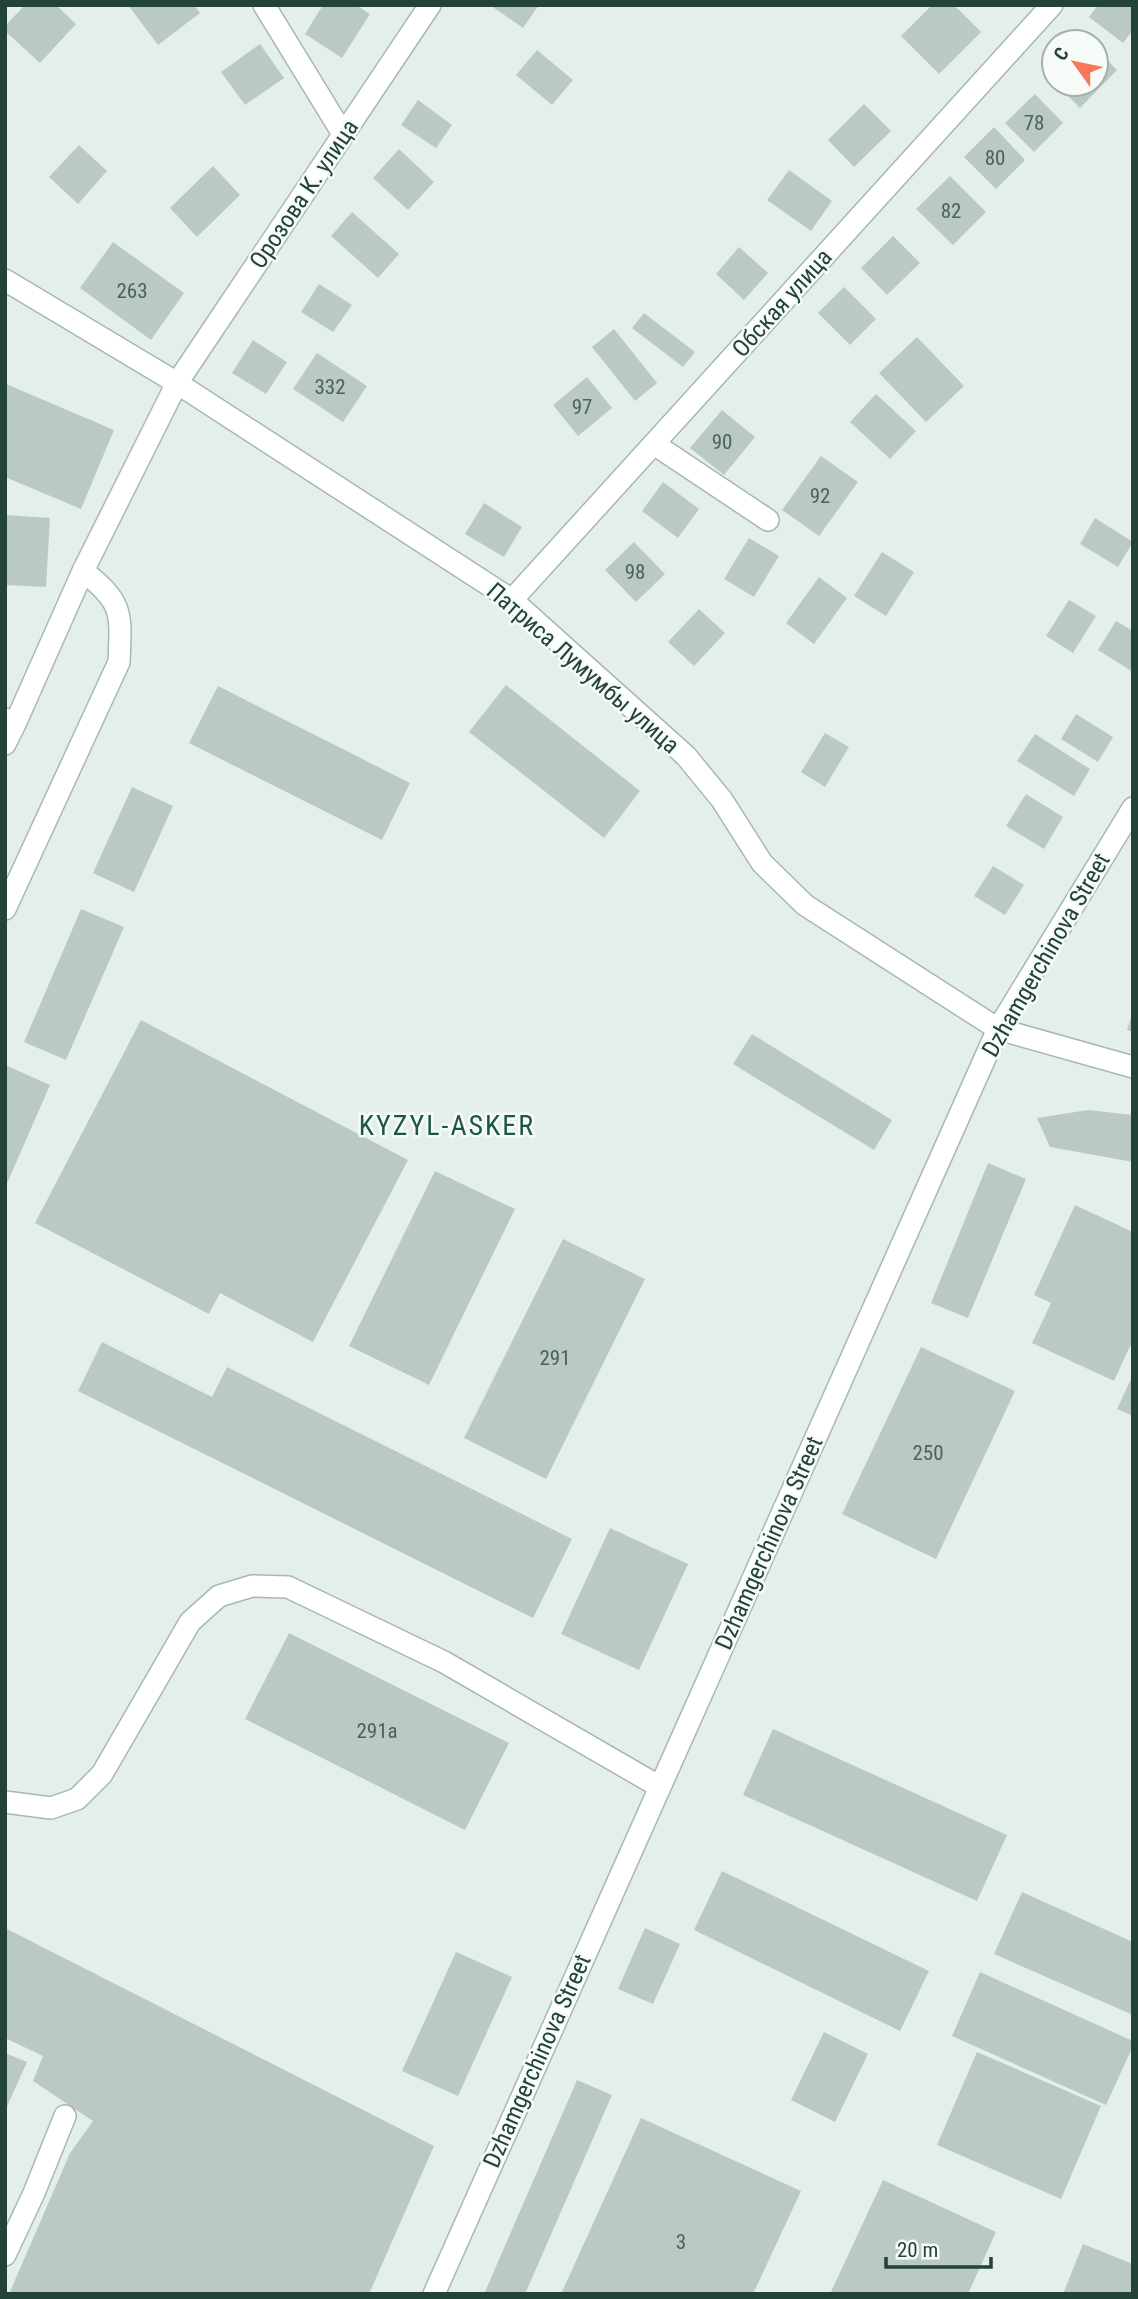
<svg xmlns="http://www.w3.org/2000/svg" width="1138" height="2299" font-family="'Roboto Condensed',sans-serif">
<rect width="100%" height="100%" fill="#e5efea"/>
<path fill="#bacac3" d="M25,5H56L76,24L40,63L5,31V26Z
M128,5H194L200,13L158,45Z
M323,5H356L370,14L342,58L305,34Z
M490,5H539L523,28Z
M932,5H954L981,32L939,74L901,36Z
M1098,5H1133V30L1123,43L1089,17Z
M260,44L284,78L245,105L221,72Z
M1096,49L1117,70L1080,108L1056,84H1096Z
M537,50L573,80L552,105L516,75Z
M1035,94L1063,123L1034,152L1005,123Z
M418,100L452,125L436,148L401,125Z
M864,104L891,131L854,167L828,140Z
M994,127L1025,160L996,189L964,157Z
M79,145L107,171L78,204L49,177Z
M399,149L434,182L408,210L373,178Z
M213,166L240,195L197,237L170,208Z
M789,170L832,201L811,231L767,200Z
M950,176L986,212L953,245L916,209Z
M352,212L399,254L378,278L331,236Z
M893,236L920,263L887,295L861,268Z
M113,242L184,293L151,340L80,288Z
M739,247L768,273L744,300L716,274Z
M319,284L352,305L333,332L301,312Z
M844,287L876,319L850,345L818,313Z
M644,313L695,352L683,367L632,328Z
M614,329L657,383L635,401L592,347Z
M917,337L964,386L926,422L879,373Z
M253,340L287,362L266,394L232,373Z
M317,353L367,386L343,422L293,389Z
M587,377L612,408L578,436L553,405Z
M6,384L114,430L81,509L5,477Z
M876,394L916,431L890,459L850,422Z
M722,410L755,437L724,475L690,448Z
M821,456L858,482L819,536L782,510Z
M663,482L699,509L678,538L642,511Z
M484,503L522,527L504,557L465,534Z
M5,515L50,518L46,587L5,585Z
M1095,518L1133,542L1118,567L1080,544Z
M749,538L779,556L754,597L724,579Z
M634,542L665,574L636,602L605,570Z
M882,552L914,572L886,616L854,596Z
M819,577L847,598L814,644L786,623Z
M1069,600L1096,616L1073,653L1046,636Z
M699,609L725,633L694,666L668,642Z
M1116,621L1133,631V672L1098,650Z
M506,685L640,791L604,838L469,732Z
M218,686L410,783L382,840L189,743Z
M1076,714L1113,737L1098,762L1061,739Z
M825,733L849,747L825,787L801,772Z
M1035,734L1090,769L1074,796L1017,761Z
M132,787L173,806L134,892L93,873Z
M1026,794L1063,817L1044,849L1006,826Z
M993,866L1024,885L1005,915L974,896Z
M81,909L124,927L66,1060L24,1042Z
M1132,1015H1133V1032L1127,1030Z
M141,1020L408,1160L313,1342L220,1293L209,1314L35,1223Z
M752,1034L892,1120L874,1150L733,1064Z
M5,1065L50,1085L5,1188Z
M1088,1110L1133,1115V1162L1050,1147L1037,1118Z
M988,1163L1026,1179L968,1318L931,1303Z
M435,1171L515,1209L429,1385L349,1346Z
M1075,1205L1133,1232V1348L1130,1346L1114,1381L1032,1343L1051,1303L1034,1295Z
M563,1239L645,1279L546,1479L464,1438Z
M102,1342L212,1397L227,1367L572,1539L533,1618L78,1391Z
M921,1347L1015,1391L936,1559L842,1514Z
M1133,1375V1416L1117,1409Z
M610,1528L688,1564L639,1670L561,1634Z
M289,1633L509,1743L465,1830L245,1719Z
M773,1729L1007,1835L977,1901L743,1795Z
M722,1871L929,1971L900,2031L694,1930Z
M1022,1892L1133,1942V2015L994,1954Z
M5,1928L434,2146L369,2294H9L70,2153L93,2121L33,2081L43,2056L5,2038Z
M645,1928L680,1944L653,2004L618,1989Z
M456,1952L512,1977L458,2096L402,2071Z
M980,1972L1133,2041V2046L1106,2105L952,2036Z
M824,2032L868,2054L835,2122L791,2100Z
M977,2052L1101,2106L1061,2199L937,2145Z
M5,2053L27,2062L5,2111Z
M577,2080L612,2095L525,2294H484Z
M641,2118L801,2191L753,2294H561Z
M883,2180L996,2232L968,2294H830Z
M1083,2244L1133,2264V2294H1063Z"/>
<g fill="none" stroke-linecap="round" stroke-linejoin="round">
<g stroke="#a7b8b1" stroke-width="24">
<path id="minor" d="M264,5L343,134
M5,280L177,383L512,600L686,756L722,800L762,863L805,905L998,1029L1133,1067
M654,444L768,520
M512,600L1052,5
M5,719L15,724L5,744
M15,724L83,571
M5,909L119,662C121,613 124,603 83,571L177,383L430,5
M5,1802L51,1808L77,1799L102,1774L190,1622L219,1596L252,1586L288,1587L444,1662L660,1787
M5,2255L34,2193L65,2116
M434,2294L998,1029L1133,808"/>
</g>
<use href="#minor" stroke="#fff" stroke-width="21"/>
</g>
<g text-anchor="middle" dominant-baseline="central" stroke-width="5" stroke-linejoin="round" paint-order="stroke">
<g font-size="21" fill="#49645b">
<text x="1034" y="123">78</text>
<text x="995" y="158">80</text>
<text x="951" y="211">82</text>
<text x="132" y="291">263</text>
<text x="330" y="387">332</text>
<text x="582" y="407">97</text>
<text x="722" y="442">90</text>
<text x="820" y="496">92</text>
<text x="635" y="572">98</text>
<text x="555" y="1358">291</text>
<text x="928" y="1453">250</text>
<text x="377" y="1731">291a</text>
<text x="681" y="2242">3</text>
</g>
<g font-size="24" fill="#234238" stroke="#f6fbf8">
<text transform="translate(304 194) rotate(-56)">Орозова К. улица</text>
<text transform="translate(782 303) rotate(-48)">Обская улица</text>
<text transform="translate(583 668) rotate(41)">Патриса Лумумбы улица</text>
<text transform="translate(1046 955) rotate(-60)">Dzhamgerchinova Street</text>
<text transform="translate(769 1543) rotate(-66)">Dzhamgerchinova Street</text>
<text transform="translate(537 2061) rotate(-66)">Dzhamgerchinova Street</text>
</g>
<g font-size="28" letter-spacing="2" fill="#1d5644" stroke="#f6fbf8">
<text x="447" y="1125">KYZYL-ASKER</text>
</g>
</g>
<rect width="1138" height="2299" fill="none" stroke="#234238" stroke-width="14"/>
<g transform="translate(1075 63) rotate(303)"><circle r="33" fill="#f6fbf8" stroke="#a2b1ab" stroke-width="2"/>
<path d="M0-5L12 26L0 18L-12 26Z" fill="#f8765a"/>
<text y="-10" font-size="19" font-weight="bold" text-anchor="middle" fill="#234238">С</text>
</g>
<path d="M886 2257v10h105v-10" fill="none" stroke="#234238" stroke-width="3.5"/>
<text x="897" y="2257" font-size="21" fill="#234238" stroke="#f6fbf8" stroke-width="5" paint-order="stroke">20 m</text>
</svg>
